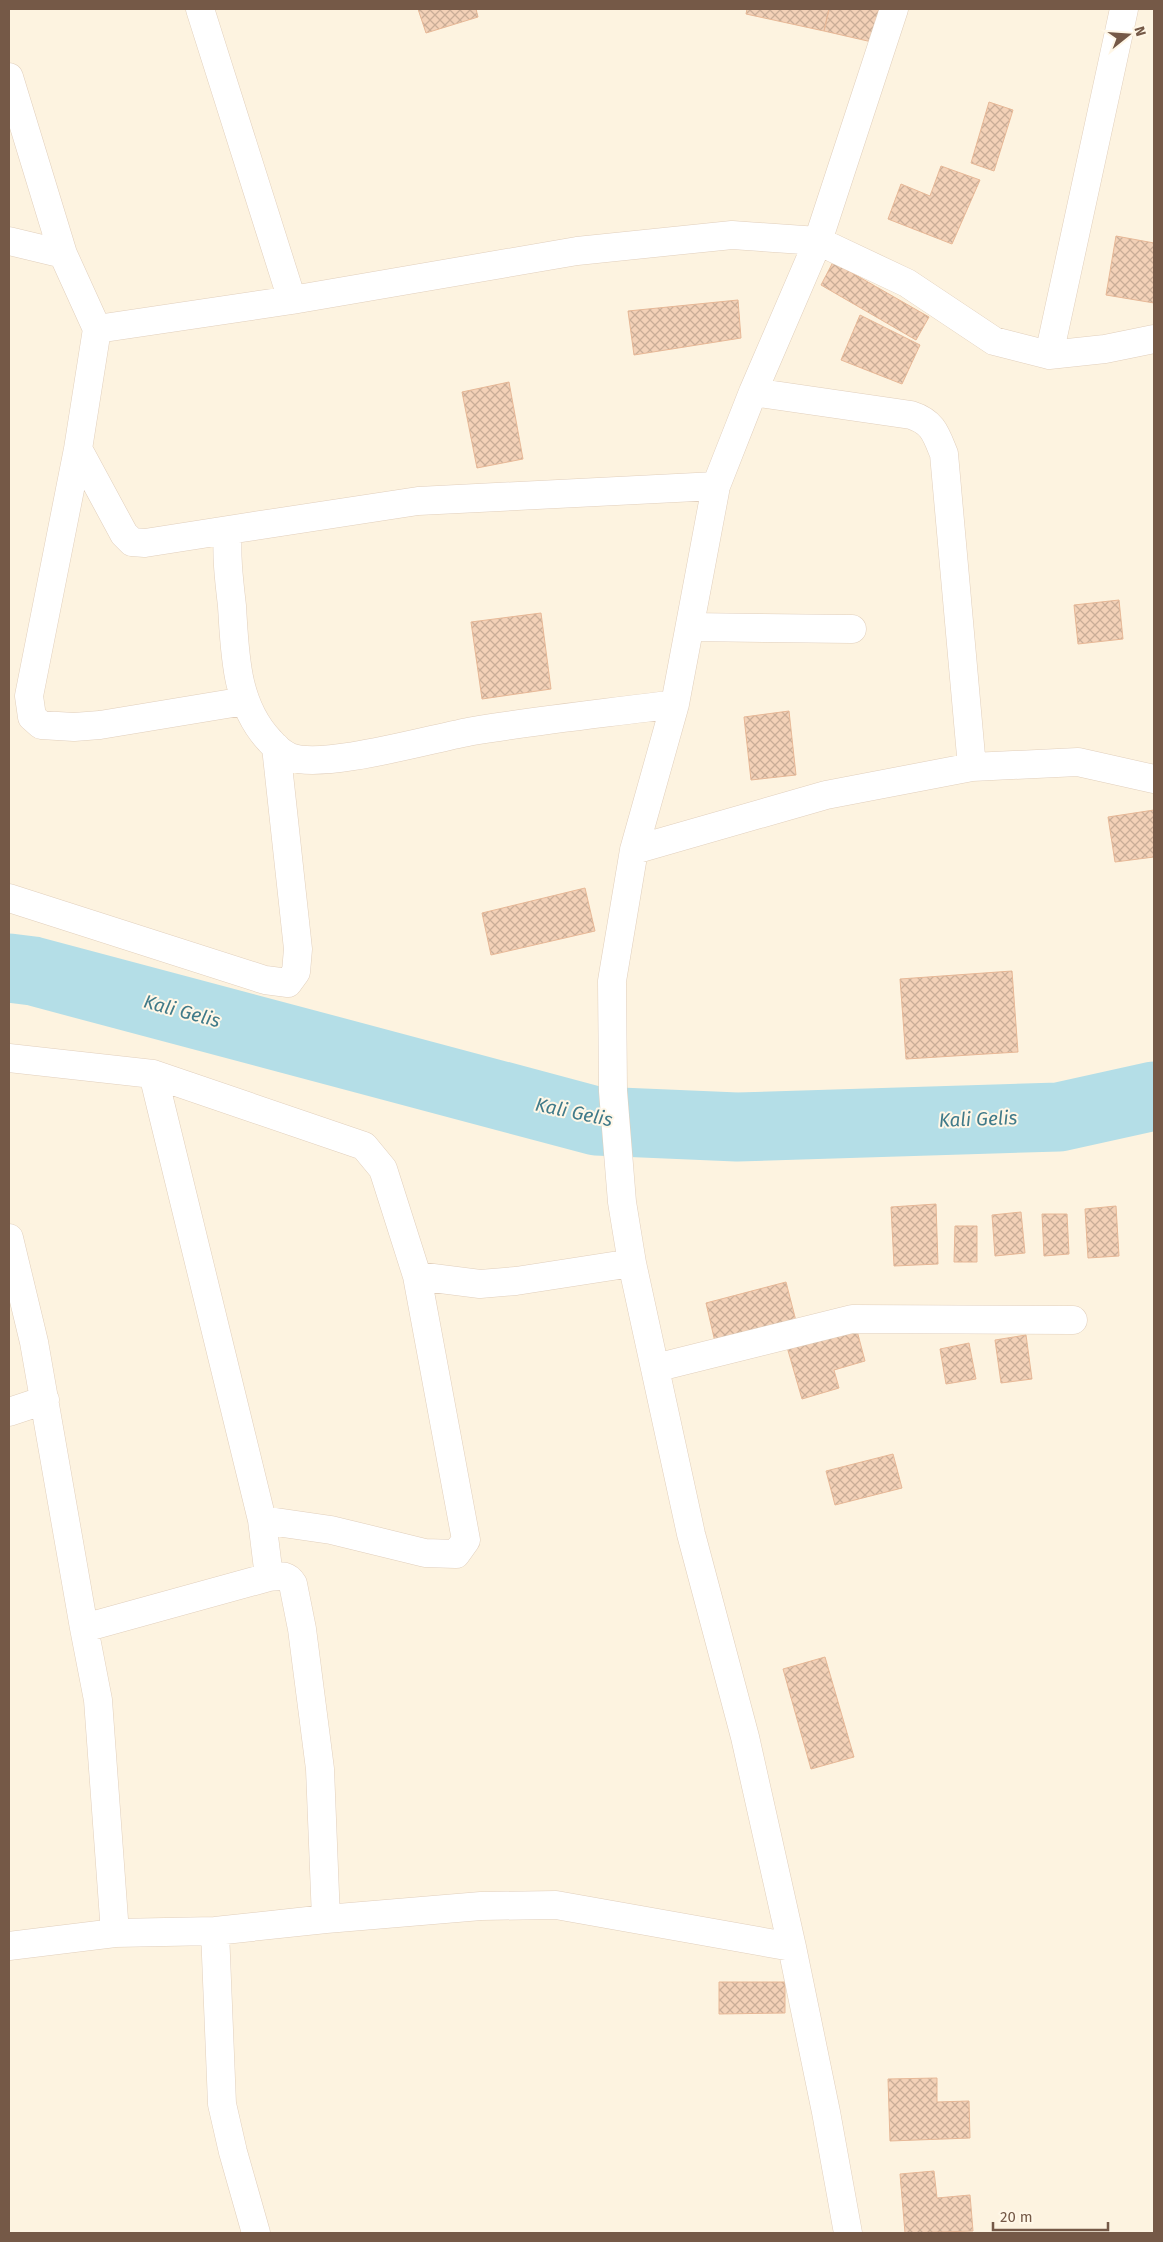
<svg xmlns="http://www.w3.org/2000/svg" width="1163" height="2242" font-family="'Fira Sans',sans-serif">
<defs>
<pattern id="building-cross-hatch" width="8" height="8" patternUnits="userSpaceOnUse" patternTransform="scale(1.25)"><rect width="8" height="8" fill="#f3d1b7"/><path d="M0 0l8 8M0 8l8-8" fill="none" stroke="#c9ad97"/></pattern>
</defs>
<rect width="100%" height="100%" fill="#fdf3e0"/>
<g fill="none" stroke-linecap="round" stroke-linejoin="round">
<path stroke="#b4dee7" stroke-width="69" d="M9,968L33,971L596,1121L737,1127L1059,1117L1154,1096"/>
</g>
<path fill="url(#building-cross-hatch)" stroke="#e7b897" d="M418,9H476L478,17L426,33Z
M747,9H829L824,31L746,14Z
M829,9H879L872,42L824,31Z
M989,102L1013,110L994,171L971,163Z
M941,166L980,180L952,244L888,219L901,184L930,196Z
M1116,236L1154,243V303L1106,295Z
M833,262L929,317L916,340L821,285Z
M738,300L741,338L634,355L628,311Z
M860,315L920,345L902,384L841,360Z
M509,382L523,459L477,468L462,392Z
M1119,600L1123,639L1078,644L1074,605Z
M541,613L551,689L482,699L471,622Z
M789,711L796,775L751,780L744,717Z
M1154,810V857L1115,862L1108,817Z
M585,888L595,931L491,955L482,913Z
M1012,971L1018,1052L906,1059L900,979Z
M936,1204L938,1264L894,1266L891,1207Z
M1116,1206L1119,1256L1088,1258L1085,1209Z
M1021,1212L1025,1253L995,1256L992,1215Z
M1042,1214H1067L1069,1254L1044,1256Z
M955,1226H977V1262H954Z
M786,1282L796,1321L715,1342L706,1303Z
M856,1327L865,1361L834,1370L839,1388L802,1399L787,1347Z
M1026,1335L1032,1379L1001,1383L995,1340Z
M969,1343L976,1379L946,1384L940,1349Z
M893,1454L902,1488L835,1505L826,1471Z
M825,1657L854,1757L811,1769L783,1669Z
M719,1982H785V2013L719,2014Z
M937,2078V2102L969,2101L970,2138L890,2141L888,2079Z
M934,2171L937,2198L970,2195L973,2231L905,2233L900,2174Z"/>
<g fill="none" stroke-linecap="round" stroke-linejoin="round">
<g stroke="#e1cfbc" stroke-width="29">
<path id="street" d="M200,9L292,300
M9,77L63,254
M9,241L63,254L97,329L292,300L577,251L732,235L818,241L907,283L994,341L1049,355L1105,349L1154,339
M97,329L78,449L29,696L32,717L41,725L74,727L100,725L245,701
M1049,355L1124,9
M753,392L911,415C933,422 936,434 944,454L972,767
M78,449L124,534L132,542L145,543L228,530
M690,627L852,629
M675,704C608,713 540,720 473,731C433,738 324,770 290,757C283,754 275,747 270,741C235,704 235,653 232,606C229,580 226,556 228,530L418,501L716,486
M634,850L826,795L972,767L1078,762L1154,779
M9,898L265,980L288,983L296,972L298,949L276,747
M9,1058L153,1074L364,1146L383,1169L417,1276L480,1284L516,1281L632,1263
M9,1238L34,1342L84,1628L269,1577L262,1520L153,1074
M655,1368L852,1319L1073,1320
M9,1412L45,1400
M262,1520L331,1530L425,1553L456,1554L466,1540L417,1276
M269,1577C280,1576 287,1574 293,1584L302,1629L320,1769L326,1919L481,1906L556,1905L792,1947
M215,1931L222,2104L233,2152L256,2233
M115,1933L215,1931L326,1919
M9,1946L115,1933L98,1700L84,1628
M848,2233L826,2112L792,1947L745,1737L691,1534L632,1263L622,1202L613,1091L612,981L634,850L675,704L716,486L753,392L818,241L894,9"/>
</g>
<use href="#street" stroke="#fff" stroke-width="28"/>
</g>
<g text-anchor="middle" dominant-baseline="central" stroke-width="4" stroke-linejoin="round" paint-order="stroke">
<g font-size="19" font-style="italic" fill="#407a89" stroke="#fff7e7">
<text transform="translate(182 1011) rotate(15)">Kali Gelis</text>
<text transform="translate(574 1112) rotate(12)">Kali Gelis</text>
<text transform="translate(978 1119) rotate(-2)">Kali Gelis</text>
</g>
</g>
<rect width="1163" height="2242" fill="none" stroke="#755947" stroke-width="20"/>
<g transform="translate(1128 35) rotate(73)" stroke="#fff7e7" stroke-width="4" paint-order="stroke">
<path d="M0-4L9 19L0 12L-9 19Z" fill="#755947"/>
<text y="-8" font-size="14" font-weight="bold" text-anchor="middle" fill="#755947">N</text>
</g>
<path d="M993 2222v8h115v-8" fill="none" stroke="#755947" stroke-width="2.5"/>
<text x="1000" y="2222" font-size="15" fill="#755947" stroke="#fff7e7" stroke-width="4" paint-order="stroke">20 m</text>
</svg>
